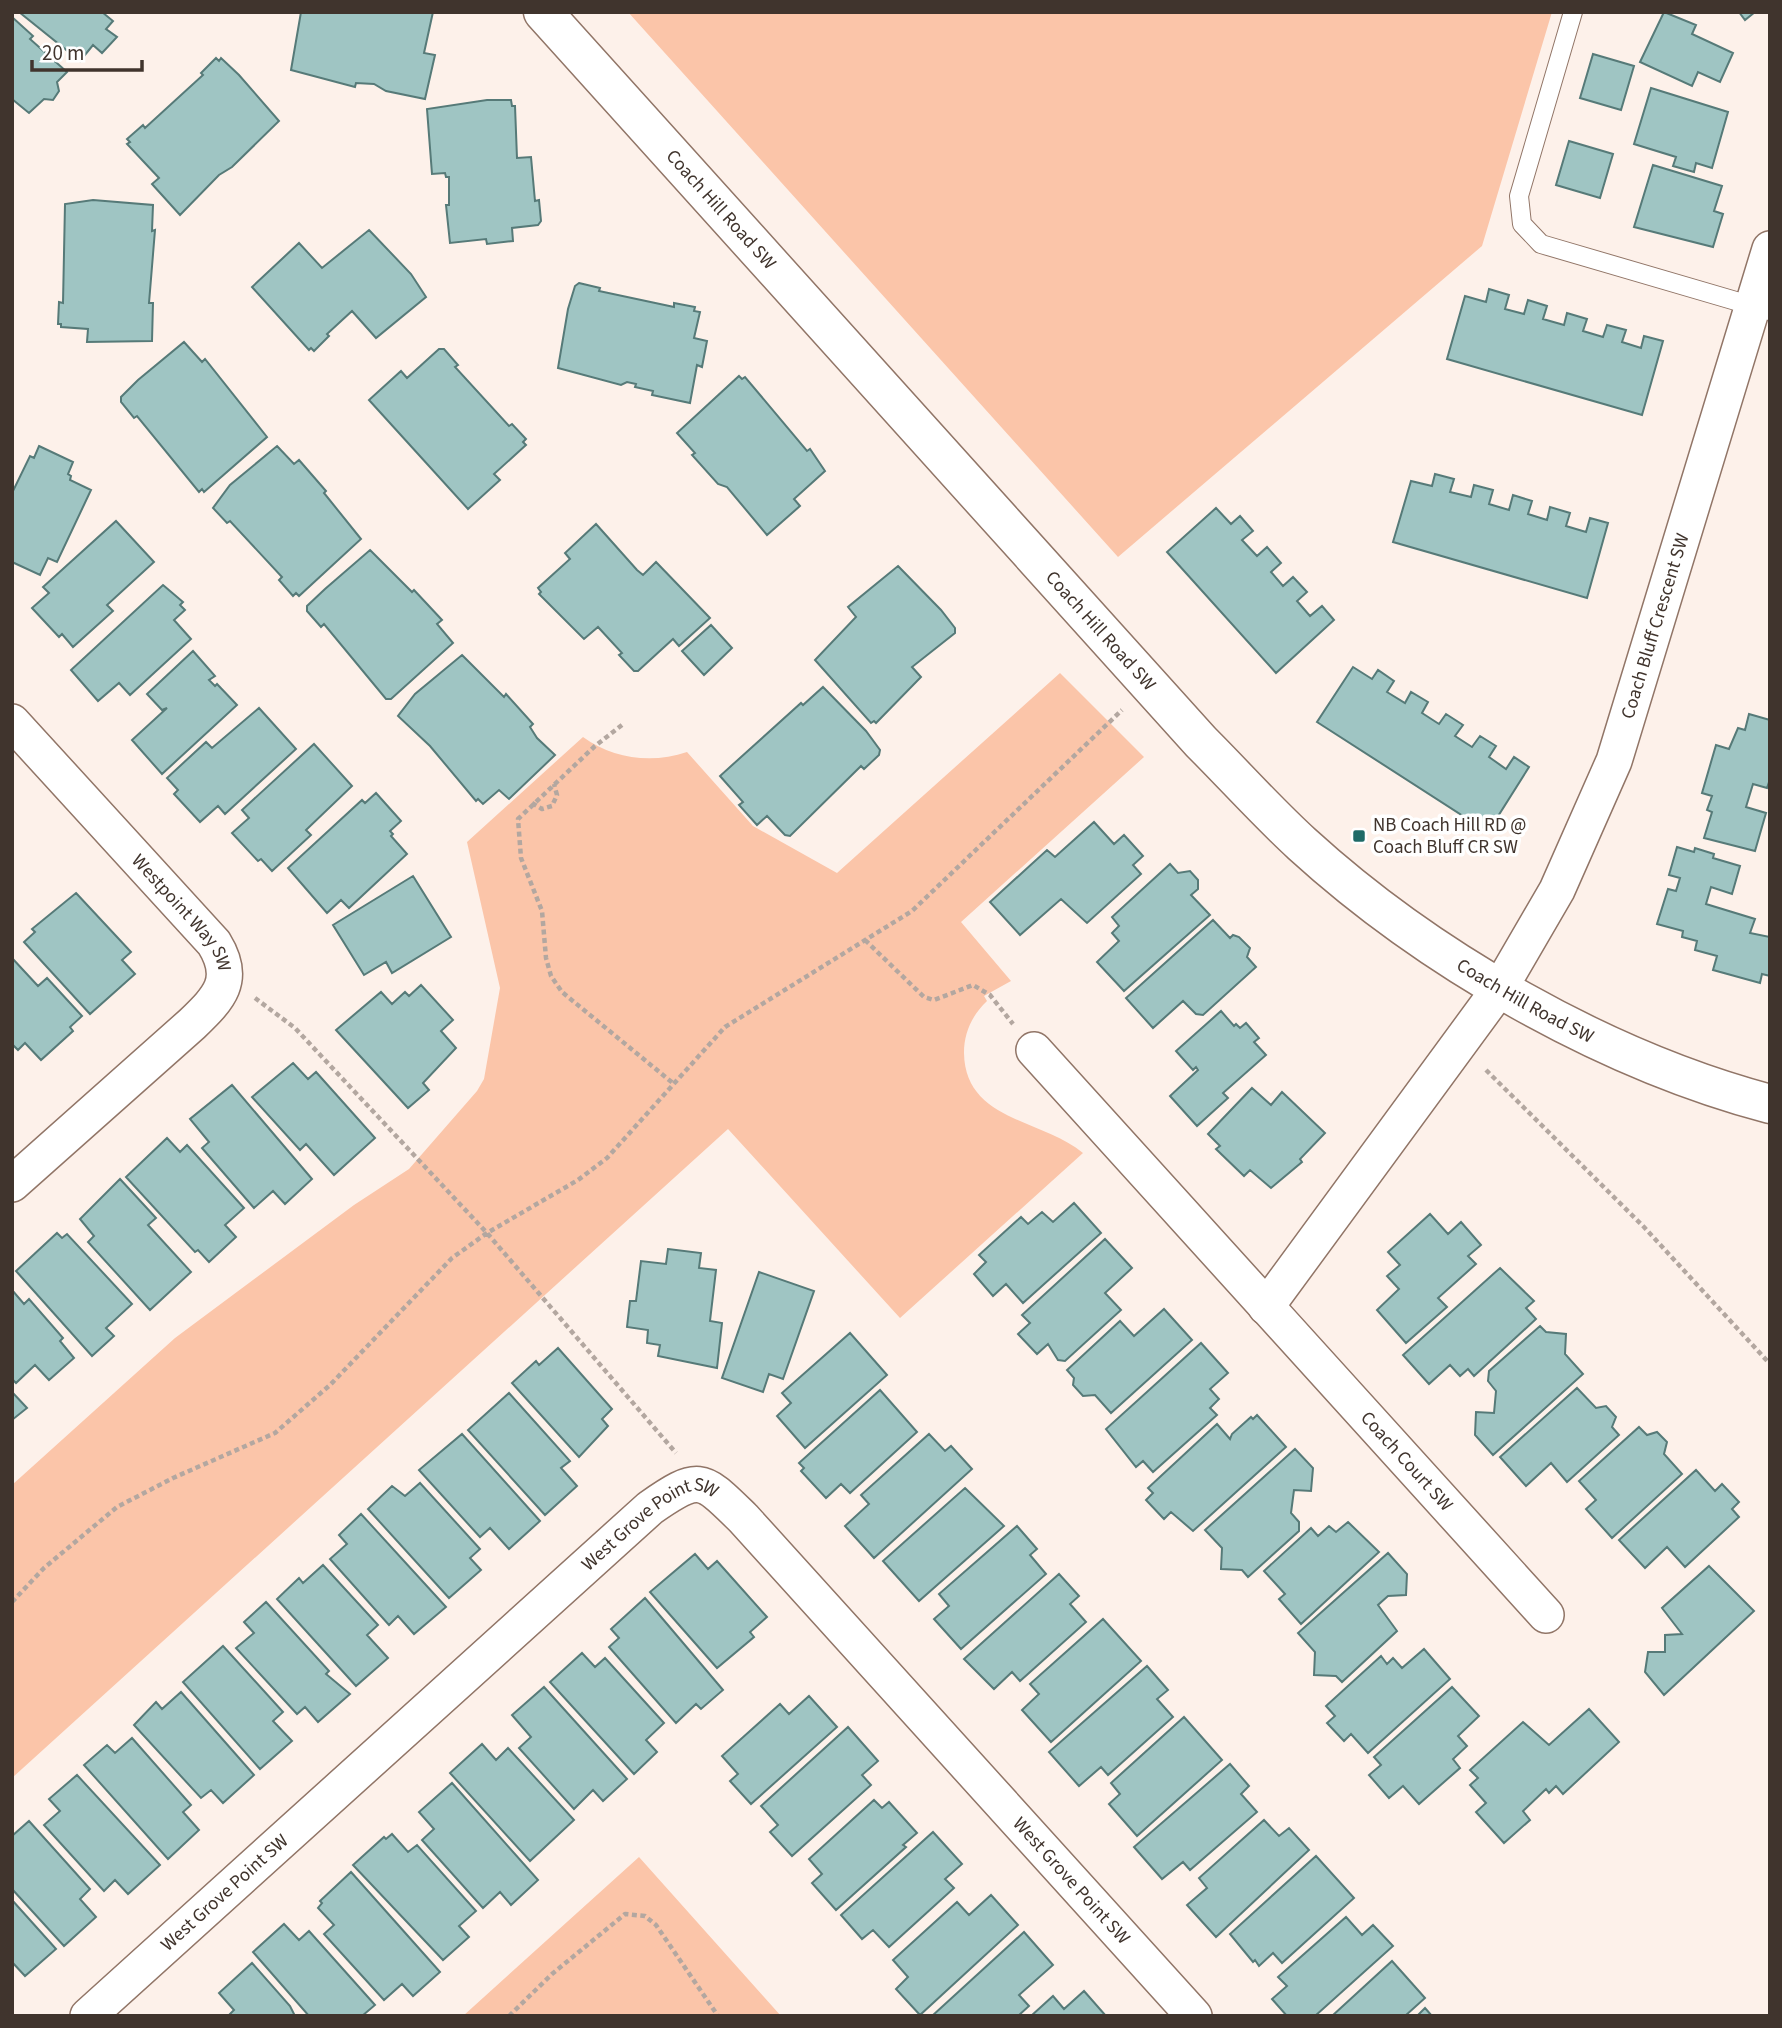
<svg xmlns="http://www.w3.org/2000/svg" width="1782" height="2028" font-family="'Source Sans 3',sans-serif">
<rect width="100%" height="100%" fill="#fdf1ea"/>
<path fill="#fbc5a9" d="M628,12H1552L1482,246L1118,557Z
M1060,673L1144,757L961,922L1011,981L984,996L987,1001C972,1015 964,1033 964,1053C965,1121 1042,1119 1083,1153L900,1318L728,1129L12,1778V1485L175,1338L354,1205L409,1169L477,1091L484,1079L500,988L467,842L583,737C613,759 652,764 687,752L753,826L837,873Z
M639,1857L781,2016H463Z"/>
<path fill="#9fc5c3" stroke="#567a78" stroke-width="2" d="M19,12H102L113,21L106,29L117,37L102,53L93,45L80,61Z
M301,12H433L424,53L435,55L425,99L386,91L374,84L356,83L355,87L291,70Z
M1664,12L1696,25L1692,34L1733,53L1720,82L1698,72L1692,86L1640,62Z
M1739,12H1755L1745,20Z
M12,17L33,36L30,39L67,72L57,82L59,91L53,100L44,99L29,113L12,99Z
M1593,54L1634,66L1621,110L1580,98Z
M216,58L219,61L221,58L239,75L279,121L232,167L219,175L180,215L152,184L159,178L127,144L130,142L127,139L143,125L145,128L203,75L201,73Z
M1651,88L1728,112L1712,168L1696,163L1694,172L1673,166L1676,157L1634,144Z
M487,100H511L512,106H515L517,158L531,157L535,201L539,200L541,221L538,225L512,228L513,241L487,244L486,239L450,243L446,205H449V177H446L445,173L432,174L427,109Z
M1569,141L1613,154L1600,198L1556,185Z
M1653,165L1722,186L1714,211L1723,214L1713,247L1634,227Z
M93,200L153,205L152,231L155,230L149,303H153L152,341L87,342L88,329L61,327V324H58L59,302L63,303L65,204Z
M369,230L411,274L426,297L376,338L352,311L327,334L329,336L314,351L311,348L309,350L252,287L299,243L322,268Z
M579,283L600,288L599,291L674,307V303L695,307L694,311L700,312L694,338L707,341L702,367L697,365L690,403L652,395L653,391L635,387L636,384L627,382L621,385L558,368L568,309L575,286Z
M1489,289L1509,295L1505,309L1524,314L1528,300L1547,306L1543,319L1564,325L1567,313L1587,319L1583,331L1603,337L1607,325L1626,330L1622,342L1641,348L1644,336L1663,341L1642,415L1447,359L1465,296L1486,302Z
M184,342L202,362L205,359L267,437L204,492L202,489L199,492L137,416L134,418L121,402V397L138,380Z
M439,349H444L458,365L455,367L509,426L512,424L526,439L523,442L526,445L494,474L500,480L468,509L369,400L401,371L407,378Z
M739,376L742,379L745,377L807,451L810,449L825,471L794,499L800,506L767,535L727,487L718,484L692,455L695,453L677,433Z
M39,446L73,462L68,474L71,476L70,480L91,490L57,562L48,558L40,575L12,562V493L30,456L34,458Z
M277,446L294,464L299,460L326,491L324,493L361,539L299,596L296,593L293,596L279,580L282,577L230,521L227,523L213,508L230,485Z
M1435,474L1454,479L1450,492L1471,497L1474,485L1493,490L1489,504L1509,510L1513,495L1532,501L1528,514L1547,520L1550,507L1570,513L1566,526L1586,532L1590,518L1608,523L1587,598L1393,542L1411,481L1432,486Z
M1216,508L1231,524L1240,516L1253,531L1242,540L1257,556L1267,547L1281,563L1271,572L1283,586L1293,577L1307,592L1297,601L1310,616L1322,606L1334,620L1276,673L1167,552Z
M116,521L154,562L107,605L113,611L73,647L62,634L59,637L32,608L49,593L43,587Z
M596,524L637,570L643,575L656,562L710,618L679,646L673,639L638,671H634L619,655L622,653L598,627L584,639L539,594L541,592L538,588L570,559L565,553Z
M370,550L412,592L414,590L442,620L437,624L453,643L391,699H386L324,624L321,627L307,611V606L325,589Z
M898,566L941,610L955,628V633L912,667L921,677L876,723L874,721L871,723L815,660L856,617L848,607Z
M163,585L183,602L180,605L185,610L174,620L191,639L130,695L119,683L98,701L71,670Z
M711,625L732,648L704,675L682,651Z
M193,651L215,676L209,680L215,686L217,684L237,705L162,774L132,740L167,708L162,710L147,694Z
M462,655L504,697L506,694L533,724L530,727L537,738L555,755L509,799L499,790L483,804L478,799L476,801L430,746L398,716L415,694Z
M1353,667L1372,679L1378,670L1394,681L1387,692L1405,703L1411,692L1428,702L1422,713L1439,724L1446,714L1463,725L1455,736L1472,747L1480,736L1496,746L1489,757L1506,769L1514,757L1529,767L1488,832L1317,722Z
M823,687L866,731L880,750L879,755L864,769L861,766L790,836L785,835L767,816L757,825L739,805L743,802L720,776L801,703L803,705Z
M259,708L296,749L225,814L218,806L200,822L174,794L178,790L167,778L206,742L212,748Z
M1749,714L1770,720V779L1767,788L1753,784L1746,807L1766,813L1755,851L1704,838L1712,812L1707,810L1712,796L1702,793L1716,745L1729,749L1738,728L1745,730Z
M314,744L352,786L306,830L311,835L272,871L261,859L258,861L232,833L249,818L242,810Z
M376,793L401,821L390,831L393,834L391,836L407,854L349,908L341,900L327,913L288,868L362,800L365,803Z
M1094,822L1114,844L1124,835L1143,856L1133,865L1141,874L1087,923L1061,899L1020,935L990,902L1047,850L1055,857Z
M1677,847L1694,852L1695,848L1714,854L1713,858L1740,866L1732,894L1711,887L1706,904L1755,919L1750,933L1770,937V976L1762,974L1760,983L1713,970L1717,956L1695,950L1697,941L1682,937L1683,931L1657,924L1668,889L1676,891L1680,878L1669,875Z
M1170,864L1178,873L1190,871L1198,880V889L1191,895L1210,915L1124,991L1097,962L1119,941L1112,933L1119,926L1112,917Z
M413,876L451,937L392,973L386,962L364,975L333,925Z
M76,893L131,952L122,960L135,974L90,1014L24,942L35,932L32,929Z
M1213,920L1230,938L1233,935L1239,937L1250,948L1247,957L1256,967L1203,1015L1196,1014L1183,1001L1153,1028L1126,998Z
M12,958L38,986L47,978L82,1016L70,1027L73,1031L41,1060L25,1043L18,1050L12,1044Z
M421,985L453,1020L441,1031L456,1048L423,1083L429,1090L408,1108L336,1030L381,992L392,1004L405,992L409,996Z
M1221,1011L1234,1026L1236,1024L1240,1028L1246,1023L1259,1038L1254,1042L1266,1055L1223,1093L1228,1098L1197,1126L1170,1096L1198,1070L1196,1067L1193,1070L1176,1051Z
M293,1063L308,1079L316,1072L375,1138L334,1175L306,1144L300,1150L252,1097Z
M232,1085L312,1179L285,1204L273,1191L254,1208L202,1148L209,1142L190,1119Z
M1252,1088L1271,1105L1282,1092L1325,1133L1300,1159L1302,1162L1271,1188L1250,1170L1244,1176L1216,1149L1220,1146L1208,1134Z
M167,1138L180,1152L187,1145L244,1208L225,1225L236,1237L209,1262L198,1250L195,1252L126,1177Z
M120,1179L156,1218L148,1225L191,1272L150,1310L88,1242L94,1236L80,1219Z
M1074,1203L1101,1233L1023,1303L1006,1284L993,1296L974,1274L986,1262L979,1255L1021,1217L1028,1224L1042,1212L1053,1222Z
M1430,1214L1448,1234L1461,1222L1481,1245L1468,1256L1476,1264L1438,1298L1447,1307L1406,1343L1377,1310L1399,1289L1387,1276L1400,1265L1388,1252Z
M57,1233L62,1238L67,1234L132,1304L106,1328L114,1336L92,1356L16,1271Z
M1105,1239L1132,1268L1105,1293L1121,1310L1065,1361L1058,1360L1048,1344L1037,1354L1018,1334L1030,1323L1022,1315Z
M668,1249L701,1253L699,1268L716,1270L710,1321L722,1323L717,1368L658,1356L660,1345L647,1343L648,1330L627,1327L630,1301H636L641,1261L666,1264Z
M1500,1268L1534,1301L1526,1308L1536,1319L1474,1376L1468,1369L1460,1376L1450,1365L1429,1384L1403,1355Z
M759,1272L814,1291L783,1379L769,1374L763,1392L722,1378Z
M12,1290L24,1304L29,1299L63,1338L60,1341L74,1358L49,1380L35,1365L16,1383L12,1379Z
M1164,1309L1192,1340L1111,1413L1095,1395L1083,1396L1073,1385L1074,1378L1067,1370L1120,1321L1134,1336Z
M1540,1326L1546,1332L1566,1334L1565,1354L1583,1374L1493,1455L1475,1435L1476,1412L1494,1413L1496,1391L1488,1381L1489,1371Z
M850,1333L887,1375L805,1448L777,1416L791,1403L782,1393Z
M1201,1343L1228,1373L1210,1389L1219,1399L1210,1408L1217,1415L1153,1472L1143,1461L1136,1467L1106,1429Z
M558,1348L612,1409L602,1419L608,1426L579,1457L512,1383L536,1361L539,1365Z
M1577,1388L1596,1408L1606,1406L1616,1417L1612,1427L1619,1435L1567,1482L1551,1463L1526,1486L1500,1457Z
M880,1390L917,1432L850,1493L841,1484L826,1498L801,1471L804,1468L799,1463Z
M12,1392L27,1408L12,1420Z
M509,1393L570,1461L561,1468L577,1486L545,1515L468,1430Z
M1257,1415L1286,1447L1193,1531L1171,1512L1164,1519L1146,1500L1153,1493L1148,1488L1217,1424L1230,1439L1232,1434L1251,1417L1253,1419Z
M1639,1427L1647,1435L1657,1432L1667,1442L1664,1454L1682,1474L1612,1538L1586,1509L1596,1500L1579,1481Z
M462,1434L540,1521L509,1549L490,1528L480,1537L419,1470Z
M929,1434L945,1451L951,1446L972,1469L874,1558L845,1526L869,1504L861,1495Z
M1295,1449L1313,1468L1311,1491L1294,1490L1291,1513L1299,1522V1531L1248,1577L1242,1570L1221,1569L1222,1548L1205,1530Z
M1696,1470L1715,1491L1722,1484L1739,1502L1732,1509L1739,1517L1685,1567L1667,1547L1645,1568L1619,1540Z
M420,1483L480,1549L470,1558L481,1570L449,1598L368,1509L392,1486L405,1496Z
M965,1488L1004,1526L919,1601L883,1561Z
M361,1514L446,1607L414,1634L398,1616L389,1625L330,1559L347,1544L339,1535Z
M1348,1522L1379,1552L1301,1624L1279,1599L1285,1594L1264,1571L1311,1528L1318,1536L1329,1526L1336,1532Z
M1017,1526L1037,1549L1030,1555L1046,1574L961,1649L934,1619L949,1606L939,1594Z
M1388,1553L1407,1574L1406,1595L1388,1596L1378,1605L1397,1631L1342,1682L1336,1676L1314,1675L1315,1652L1298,1633Z
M695,1554L708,1569L717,1561L767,1617L750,1632L754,1637L717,1668L650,1592Z
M323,1565L378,1625L367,1635L388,1658L356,1686L277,1599L299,1578L303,1583Z
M1709,1566L1754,1611L1664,1695L1645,1672L1648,1652H1665V1635L1682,1634L1662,1608Z
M1059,1574L1079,1596L1070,1604L1086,1622L1020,1681L1012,1672L994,1689L964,1659Z
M645,1598L723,1690L701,1709L696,1704L676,1723L609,1647L619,1638L611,1629Z
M266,1602L329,1671L326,1674L350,1694L318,1722L305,1707L297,1714L236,1648L254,1633L244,1622Z
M1103,1619L1141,1661L1051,1742L1022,1710L1039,1694L1030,1684Z
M223,1646L283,1712L273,1721L292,1741L260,1769L183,1682Z
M1424,1649L1450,1679L1368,1753L1351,1734L1344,1741L1327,1723L1335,1716L1326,1706L1381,1656L1387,1664L1393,1658L1402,1668Z
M582,1653L595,1667L605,1658L664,1723L646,1740L657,1752L634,1774L550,1682Z
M1147,1666L1168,1690L1157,1699L1173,1717L1108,1775L1101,1767L1079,1786L1049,1752Z
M544,1687L627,1779L603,1801L593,1790L574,1809L519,1748L531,1737L512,1715Z
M1452,1687L1479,1716L1458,1736L1467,1746L1453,1759L1460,1768L1419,1804L1403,1786L1389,1798L1369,1775L1381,1765L1374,1757Z
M181,1692L254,1775L223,1803L211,1790L201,1798L134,1725L156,1702L162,1709Z
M809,1696L837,1727L751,1804L730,1781L738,1774L722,1756L780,1704L789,1714Z
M1589,1709L1619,1742L1563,1794L1556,1786L1549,1793L1546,1789L1523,1811L1530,1820L1504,1843L1476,1812L1486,1803L1470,1785L1478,1778L1470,1770L1523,1722L1549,1745Z
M1184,1717L1222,1760L1137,1836L1109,1804L1120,1794L1111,1783Z
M848,1727L878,1761L862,1775L871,1785L792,1856L770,1832L778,1825L761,1806Z
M132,1738L191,1805L183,1812L199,1830L168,1859L84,1765L107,1745L115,1753Z
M482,1744L496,1760L508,1748L574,1820L530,1861L450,1773Z
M1230,1764L1249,1786L1241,1794L1257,1812L1190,1870L1183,1862L1162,1879L1134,1847Z
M77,1775L160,1865L128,1894L115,1880L104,1891L44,1825L60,1811L49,1799Z
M452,1783L538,1880L511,1905L500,1892L483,1908L422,1840L434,1829L419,1812Z
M874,1800L882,1808L889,1802L917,1833L903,1845L906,1847L836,1910L812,1883L822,1874L809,1859Z
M1264,1820L1279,1836L1289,1828L1309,1850L1216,1937L1187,1905L1207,1888L1199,1878Z
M29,1821L90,1889L80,1899L96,1917L64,1946L12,1889V1836Z
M933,1832L962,1864L945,1879L954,1888L889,1947L873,1930L862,1939L841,1915Z
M392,1834L408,1852L417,1845L476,1911L459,1926L469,1937L443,1960L353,1865L384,1837L386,1839Z
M1316,1856L1354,1898L1282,1963L1273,1953L1259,1966L1255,1960L1253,1962L1230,1934Z
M351,1872L440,1972L413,1996L402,1984L384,2000L324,1934L334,1925L318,1908L322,1903L320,1901Z
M991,1895L1018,1925L920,2015L896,1989L908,1977L893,1960L957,1902L969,1915Z
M12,1900L56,1949L25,1976L12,1962Z
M1346,1917L1362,1935L1373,1925L1393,1946L1315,2016H1287L1272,1999L1287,1986L1278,1977Z
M284,1924L299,1940L309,1931L375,2005L362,2016H309L253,1952Z
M1024,1932L1053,1965L1019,1995L1029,2006L1018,2016H932Z
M1392,1961L1425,1998L1405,2016H1332Z
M252,1963L290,2006L295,2016H228L234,2010L219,1993Z
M1084,1991L1106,2016H1031L1053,1996L1064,2009Z
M1425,2008L1432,2016H1417Z"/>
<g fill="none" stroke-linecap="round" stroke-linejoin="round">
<g stroke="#917567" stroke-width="20">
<path id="lane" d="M1573,12L1519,196L1522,224L1541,244L1770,311"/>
</g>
<g stroke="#917567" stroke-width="38">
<g id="street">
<path id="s1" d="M12,722L214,943C237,980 219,998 192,1024L12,1184"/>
<path id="s2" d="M1034,1050L1546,1615"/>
<path id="s3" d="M1266,1307L1500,988L1557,890L1614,761L1770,249"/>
<path id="s4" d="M88,2016L650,1508C700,1473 702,1478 743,1518L1194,2016"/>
</g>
</g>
<g stroke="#917567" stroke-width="41">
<g id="secondary">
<path id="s5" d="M543,12L1201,742C1235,776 1267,812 1302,844C1428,959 1604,1060 1770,1104"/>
</g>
</g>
<path stroke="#b3a7a0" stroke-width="4.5" stroke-dasharray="5 3.5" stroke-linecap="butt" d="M622,725L595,746L518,819L521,858L542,911L546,958L551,976L562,992L674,1084
M532,803L542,809L552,806L557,795L554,784
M865,940L924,997L934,1000L973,985L990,995L1013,1024
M255,998L295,1028L487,1233L676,1453
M1486,1070L1644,1227L1770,1364
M12,1602L44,1568L117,1507L173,1478L275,1433L330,1385L452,1258L487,1233L578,1180L607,1158L725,1027L912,911L1122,710
M509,2016L552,1974L625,1914L645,1916L656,1925L718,2016"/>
<use href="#lane" stroke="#fff" stroke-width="18"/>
<use href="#street" stroke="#fff" stroke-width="35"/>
<use href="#secondary" stroke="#fff" stroke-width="38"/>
</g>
<rect fill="#1e6a67" stroke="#fff" stroke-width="2.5" x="1352" y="829" width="14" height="14" rx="3.5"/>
<g text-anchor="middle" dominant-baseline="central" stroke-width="7" stroke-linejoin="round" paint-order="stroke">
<g font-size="19" fill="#40342d" stroke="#fff">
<text stroke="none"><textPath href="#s5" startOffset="266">Coach Hill Road SW</textPath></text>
<text stroke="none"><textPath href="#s3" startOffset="791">Coach Bluff Crescent SW</textPath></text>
<text stroke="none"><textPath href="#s5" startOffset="833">Coach Hill Road SW</textPath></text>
<text stroke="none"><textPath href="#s1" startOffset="256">Westpoint Way SW</textPath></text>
<text stroke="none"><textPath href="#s5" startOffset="1400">Coach Hill Road SW</textPath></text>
<text stroke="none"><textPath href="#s2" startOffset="555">Coach Court SW</textPath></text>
<text stroke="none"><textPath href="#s4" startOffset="751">West Grove Point SW</textPath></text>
<text stroke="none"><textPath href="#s4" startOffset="1358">West Grove Point SW</textPath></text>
<text stroke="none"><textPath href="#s4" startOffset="184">West Grove Point SW</textPath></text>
</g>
<g font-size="19" fill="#40342d" stroke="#fff" text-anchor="start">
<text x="1373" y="825">NB Coach Hill RD @<tspan x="1373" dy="22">Coach Bluff CR SW</tspan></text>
</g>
</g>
<rect width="1782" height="2028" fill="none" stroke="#40342d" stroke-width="28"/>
<path d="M32 60v10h110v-10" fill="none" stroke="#40342d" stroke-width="3.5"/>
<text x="42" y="60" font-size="21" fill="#40342d" stroke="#ffffff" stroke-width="5" paint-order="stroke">20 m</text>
</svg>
